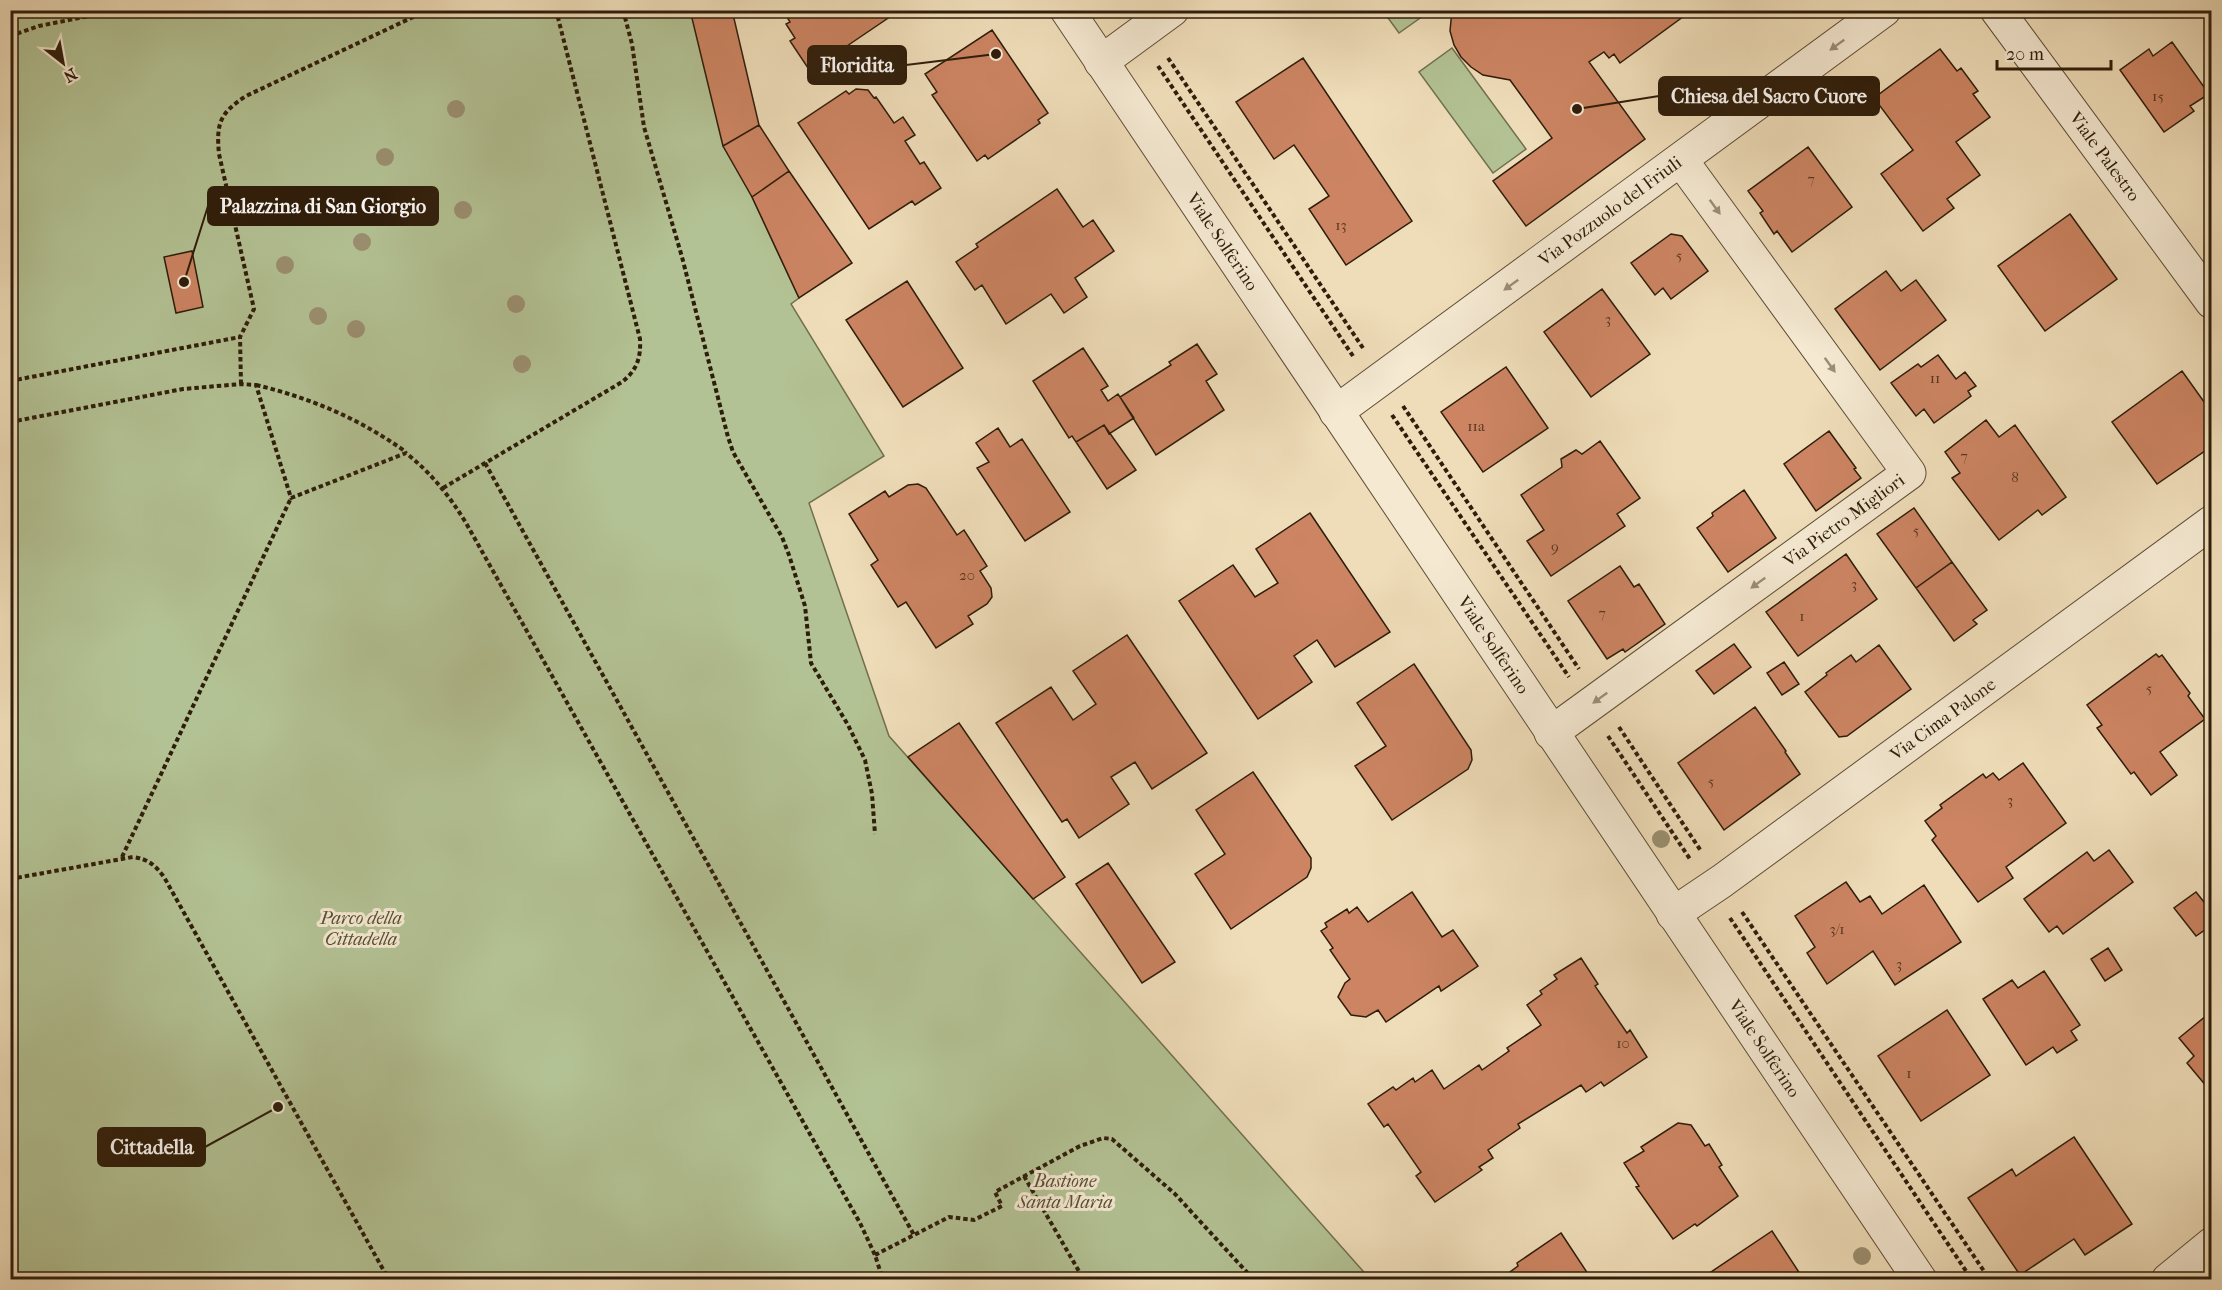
<svg xmlns="http://www.w3.org/2000/svg" width="2222" height="1290" font-family="'IM FELL French Canon',serif">
<rect width="100%" height="100%" fill="#efddb9"/>
<filter id="stains"><feTurbulence type="fractalNoise" baseFrequency=".00333" numOctaves="4"/><feColorMatrix values="0 0 0 0 .2 0 0 0 0 .09 0 0 0 0 .02 0 0 0 .5 -.17"/></filter>
<radialGradient id="worn" r=".72"><stop offset=".6" stop-color="#630" stop-opacity="0"/><stop offset="1" stop-color="#630" stop-opacity=".3"/></radialGradient>
<path fill="#b3c294" stroke="#707050" stroke-width="1.5" d="M10,11H690L752,197L799,298L791,304L884,456L809,503L889,736L1370,1279H11Z
M1383,11H1430L1399,33Z
M1452,48L1526,149L1493,173L1419,72Z"/>
<path fill="#cc8462" stroke="#2e1d0b" stroke-width="1.5" d="M690,10H732L759,125L723,146Z
M785,10H900L810,71L790,41L795,38L786,24L790,22L784,12Z
M1452,10H1680L1684,16L1620,63L1614,54L1609,58L1604,52L1589,62L1645,139L1526,226L1493,181L1552,138L1510,80L1483,75L1471,67L1461,57L1454,45L1450,31Z
M992,30L1048,113L1038,120L1040,123L988,159L985,155L977,161L932,95L937,92L925,74Z
M2172,42L2209,94L2190,106L2194,111L2164,132L2120,70L2149,49L2153,56Z
M1940,49L1957,71L1961,68L1978,91L1973,94L1990,117L1956,142L1980,175L1947,199L1954,208L1923,231L1881,174L1913,150L1874,98Z
M1303,58L1412,221L1346,265L1309,209L1329,196L1294,145L1274,159L1236,102Z
M856,89L868,90L874,98L876,97L894,123L903,117L915,135L905,141L920,164L924,162L941,188L915,205L912,201L869,229L798,123L846,91L849,94Z
M759,125L789,171L752,197L723,146Z
M1808,147L1852,207L1792,252L1777,231L1774,234L1760,213L1763,211L1748,191Z
M789,171L852,263L799,298L752,197Z
M1057,189L1083,227L1093,220L1114,251L1075,278L1087,297L1064,313L1051,294L1006,324L982,285L975,290L956,262L978,247L976,244Z
M2070,214L2117,279L2045,331L1998,266Z
M1671,234L1682,236L1708,271L1671,299L1663,288L1655,295L1631,263Z
M192,251L203,307L176,313L164,257Z
M1886,271L1901,291L1916,280L1946,320L1880,370L1835,309Z
M907,281L963,368L903,407L846,320Z
M1602,289L1650,354L1591,397L1544,332Z
M1197,344L1217,374L1206,381L1224,410L1156,455L1120,397L1171,365L1169,362Z
M1083,348L1108,386L1101,390L1108,401L1118,394L1134,418L1109,434L1104,425L1076,442L1072,436L1069,438L1033,381Z
M1938,355L1956,379L1965,372L1976,386L1968,391L1971,396L1934,423L1924,409L1916,416L1891,383L1918,364L1921,367Z
M1506,367L1548,428L1483,472L1441,412Z
M2182,371L2212,413V446L2157,484L2112,422Z
M1986,420L1999,437L2015,425L2066,497L2042,515L2038,510L1999,540L1952,478L1960,473L1945,452Z
M1104,425L1136,470L1107,489L1076,442Z
M998,428L1010,447L1022,439L1070,512L1025,541L977,468L989,462L976,443Z
M1829,431L1856,468L1854,469L1861,478L1816,511L1784,464Z
M1600,441L1640,498L1617,514L1625,526L1551,576L1527,541L1544,530L1521,495L1562,467L1561,459L1576,450L1582,454Z
M918,484L926,488L957,535L964,530L987,566L980,571L991,588L992,597L987,604L968,616L973,624L936,648L906,602L898,607L871,565L878,560L849,514L885,491L889,497L908,485Z
M1744,490L1776,538L1728,572L1697,528L1713,516L1712,513Z
M1914,508L1952,562L1916,588L1877,534Z
M1310,513L1390,632L1335,667L1317,640L1294,656L1312,682L1258,719L1179,601L1233,565L1255,597L1278,583L1256,549Z
M1846,554L1877,599L1798,656L1766,612Z
M1952,562L1987,610L1973,620L1977,624L1954,641L1916,588Z
M1620,566L1634,587L1639,584L1665,624L1625,652L1623,649L1607,659L1568,601Z
M1127,635L1207,753L1152,789L1135,762L1111,777L1129,804L1079,838L1067,819L1062,822L996,723L1051,687L1073,720L1096,704L1073,671Z
M1734,644L1751,667L1714,694L1696,671Z
M1879,645L1911,689L1847,736L1839,737L1805,692L1827,675L1826,673L1851,655L1856,662Z
M2156,654L2159,657L2162,655L2190,693L2188,696L2205,719L2160,752L2177,775L2151,795L2134,772L2131,774L2097,728L2102,725L2087,705Z
M1784,662L1799,684L1782,695L1767,673Z
M1414,664L1471,750L1472,760L1468,769L1392,820L1355,766L1386,746L1357,703Z
M1755,707L1786,751L1785,752L1800,774L1724,830L1678,763Z
M959,723L1065,877L1033,899L908,757Z
M2023,763L2066,823L2006,867L2013,878L1978,902L1932,840L1936,836L1925,821L1942,808L1940,805L1983,774L1986,778L1993,773L1999,780Z
M1253,772L1311,858V868L1307,877L1231,929L1195,874L1225,854L1196,810Z
M2109,850L2133,882L2063,934L2057,926L2049,932L2024,899L2087,852L2094,861Z
M1108,863L1175,962L1142,983L1076,884Z
M1846,882L1860,902L1870,896L1882,914L1924,885L1961,942L1895,985L1873,951L1827,984L1807,953L1815,947L1795,916Z
M1412,892L1442,937L1453,930L1478,966L1441,991L1439,986L1386,1022L1378,1010L1366,1017L1351,1015L1338,997L1345,983L1350,979L1330,950L1333,948L1321,931L1327,927L1325,923L1347,909L1349,913L1357,907L1368,922Z
M2196,892L2212,912V925L2196,936L2174,908Z
M2108,948L2122,970L2105,981L2091,959Z
M1581,958L1598,984L1595,986L1627,1033L1630,1030L1647,1057L1604,1086L1601,1082L1586,1092L1581,1085L1518,1124L1520,1128L1488,1150L1493,1158L1479,1167L1482,1170L1435,1202L1416,1176L1421,1172L1388,1124L1384,1127L1368,1104L1393,1087L1396,1090L1413,1078L1415,1082L1432,1070L1444,1089L1479,1065L1482,1070L1509,1051L1507,1048L1541,1025L1527,1005L1542,994L1540,991L1557,979L1554,975Z
M2044,971L2080,1025L2071,1031L2077,1040L2057,1053L2053,1047L2026,1065L1983,999L2012,980L2018,988Z
M1947,1010L1990,1075L1921,1121L1878,1056Z
M2212,1011V1093L2187,1063L2194,1056L2179,1038Z
M1678,1123L1691,1125L1705,1146L1709,1144L1722,1165L1719,1167L1738,1196L1697,1226L1695,1224L1673,1239L1636,1187L1639,1186L1624,1163L1644,1151L1641,1147Z
M2074,1137L2132,1224L2085,1255L2074,1239L2020,1275L1968,1198L2012,1169L2016,1176Z
M1772,1231L1804,1280H1703L1702,1278Z
M1561,1233L1592,1280H1499L1518,1266L1517,1263Z"/>
<g fill="none" stroke-linecap="round" stroke-linejoin="round">
<g stroke="#5e4d36" stroke-width="35">
<g id="street">
<path id="s1" d="M1067,10L1920,1280"/>
<path id="s2" d="M1997,10L2212,302"/>
<path d="M1101,62L1172,10"/>
<path id="s3" d="M1336,412L1884,10"/>
<path id="s4" d="M1551,733L1909,473L1681,160"/>
<path id="s5" d="M1673,914L1722,881L2212,522"/>
<path d="M2168,1280L2212,1244"/>
</g>
</g>
<path stroke="#2e1d0b" stroke-width="4" stroke-dasharray="4.5 3" stroke-linecap="butt" d="M623,10L632,44L644,127L682,257L728,437L733,452L782,537L789,555L805,606L811,663L848,725L865,760L872,794L875,834
M10,36L39,26L119,10
M1168,58L1363,348
M1158,66L1353,356
M10,381L240,337
M241,384L240,337L254,309L219,154C216,123 220,113 246,96L428,10
M256,385C311,398 360,419 406,452
M1403,406L1579,669
M1392,415L1569,677
M10,422L183,389L241,384L256,385L291,498L406,453C431,473 449,495 466,523L860,1223L875,1255L883,1280
M485,463L914,1235
M443,488L622,382C637,370 641,358 640,339L556,10
M1619,727L1701,851
M1608,736L1690,859
M122,857L291,498
M10,879L133,857C148,859 155,865 164,877L389,1280
M1742,912L1990,1280
M1730,918L1972,1280
M1024,1176L1084,1280
M875,1255L949,1217L974,1220L1002,1206L995,1192L1080,1146L1103,1138L1112,1139L1175,1194L1254,1280"/>
<use href="#street" stroke="#f5e9d2" stroke-width="33"/>
</g>
<g fill="#9b8f70">
<circle cx="456" cy="109" r="9"/>
<circle cx="385" cy="157" r="9"/>
<circle cx="463" cy="210" r="9"/>
<circle cx="362" cy="242" r="9"/>
<circle cx="285" cy="265" r="9"/>
<circle cx="516" cy="304" r="9"/>
<circle cx="318" cy="316" r="9"/>
<circle cx="356" cy="329" r="9"/>
<circle cx="522" cy="364" r="9"/>
<circle cx="1661" cy="839" r="9"/>
<circle cx="1862" cy="1256" r="9"/>
</g>
<defs><path id="oneway-solid" d="M-6-.8H1V-3.2L6.5 0L1 3.2V.8H-6Z" transform="scale(1.5)"/></defs>
<g fill="#9b8d78">
<use href="#oneway-solid" transform="translate(1837 45) rotate(144)"/>
<use href="#oneway-solid" transform="translate(1715 207) rotate(54)"/>
<use href="#oneway-solid" transform="translate(1511 285) rotate(144)"/>
<use href="#oneway-solid" transform="translate(1830 365) rotate(54)"/>
<use href="#oneway-solid" transform="translate(1758 583) rotate(144)"/>
<use href="#oneway-solid" transform="translate(1600 698) rotate(144)"/>
</g>
<g text-anchor="middle" dominant-baseline="central" stroke-width="6" stroke-linejoin="round" paint-order="stroke">
<g font-size="15" fill="#563721">
<text x="2158" y="96">15</text>
<text x="1811" y="179">7</text>
<text x="1341" y="225">13</text>
<text x="1679" y="255">5</text>
<text x="1608" y="319">3</text>
<text x="1935" y="378">11</text>
<text x="1476" y="426">11a</text>
<text x="1964" y="456">7</text>
<text x="2015" y="477">8</text>
<text x="1916" y="530">5</text>
<text x="1555" y="547">9</text>
<text x="967" y="575">20</text>
<text x="1854" y="584">3</text>
<text x="1602" y="613">7</text>
<text x="1802" y="616">1</text>
<text x="2149" y="688">5</text>
<text x="1711" y="781">5</text>
<text x="2010" y="800">3</text>
<text x="1837" y="929">3/1</text>
<text x="1899" y="964">3</text>
<text x="1623" y="1043">10</text>
<text x="1909" y="1073">1</text>
</g>
<g font-size="18" fill="#2e1d0b" stroke="#f5e9d2">
<text stroke="none"><textPath href="#s2" startOffset="182">Viale Palestro</textPath></text>
<text stroke="none"><textPath href="#s3" startOffset="340">Via Pozzuolo del Friuli</textPath></text>
<text stroke="none"><textPath href="#s1" startOffset="279">Viale Solferino</textPath></text>
<text stroke="none"><textPath href="#s4" startOffset="362">Via Pietro Migliori</textPath></text>
<text stroke="none"><textPath href="#s1" startOffset="765">Viale Solferino</textPath></text>
<text stroke="none"><textPath href="#s5" startOffset="333">Via Cima Palone</textPath></text>
<text stroke="none"><textPath href="#s1" startOffset="1251">Viale Solferino</textPath></text>
</g>
<g font-size="18" font-style="italic" fill="#564f34" stroke="#f5e9d2">
<text x="361" y="918">Parco della<tspan x="361" dy="21">Cittadella</tspan></text>
<text x="1065" y="1181">Bastione<tspan x="1065" dy="21">Santa Maria</tspan></text>
</g>
</g>
<path fill="none" stroke="#2e1d0b" stroke-width="2" d="M996 54L906 65M1577 109L1659 96M184 282L208 206M278 1107L205 1147"/>
<g fill="#2e1d0b" stroke="#f5e9d2" stroke-width="2">
<circle cx="996" cy="54" r="6"/>
<circle cx="1577" cy="109" r="6"/>
<circle cx="184" cy="282" r="6"/>
<circle cx="278" cy="1107" r="6"/>
</g>
<g fill="#2e1d0b" stroke="#2e1d0b" stroke-width="2">
<rect x="808" y="46" width="98" height="38" rx="6"/>
<rect x="1659" y="77" width="220" height="38" rx="6"/>
<rect x="208" y="187" width="230" height="38" rx="6"/>
<rect x="98" y="1128" width="107" height="38" rx="6"/>
</g>
<g font-size="20" text-anchor="middle" font-weight="bold" fill="#fff">
<text x="857" y="72">Floridita</text>
<text x="1769" y="103">Chiesa del Sacro Cuore</text>
<text x="323" y="213">Palazzina di San Giorgio</text>
<text x="152" y="1154">Cittadella</text>
</g>
<rect width="2222" height="1290" fill="none" stroke="#efddb9" stroke-width="36"/>
<rect x="12" y="12" width="2198" height="1266" fill="none" stroke="#2e1d0b" stroke-width="3"/>
<rect x="18" y="18" width="2186" height="1254" fill="none" stroke="#2e1d0b" stroke-width="1.5"/>
<g transform="translate(63 63) rotate(149)" stroke="#f5e9d2" stroke-width="4.5" paint-order="stroke">
<path d="M0-4.5L10 22L0 15L-10 22Z" fill="#2e1d0b"/>
<text y="-9" font-size="16" font-weight="bold" text-anchor="middle" fill="#2e1d0b">N</text>
</g>
<path d="M1997 60v9h114v-9" fill="none" stroke="#2e1d0b" stroke-width="3"/>
<text x="2006" y="60" font-size="18" fill="#2e1d0b" stroke="#f5e9d2" stroke-width="4.5" paint-order="stroke">20 m</text>
<rect width="100%" height="100%" filter="url(#stains)"/>
<rect width="100%" height="100%" fill="url(#worn)"/>
</svg>
